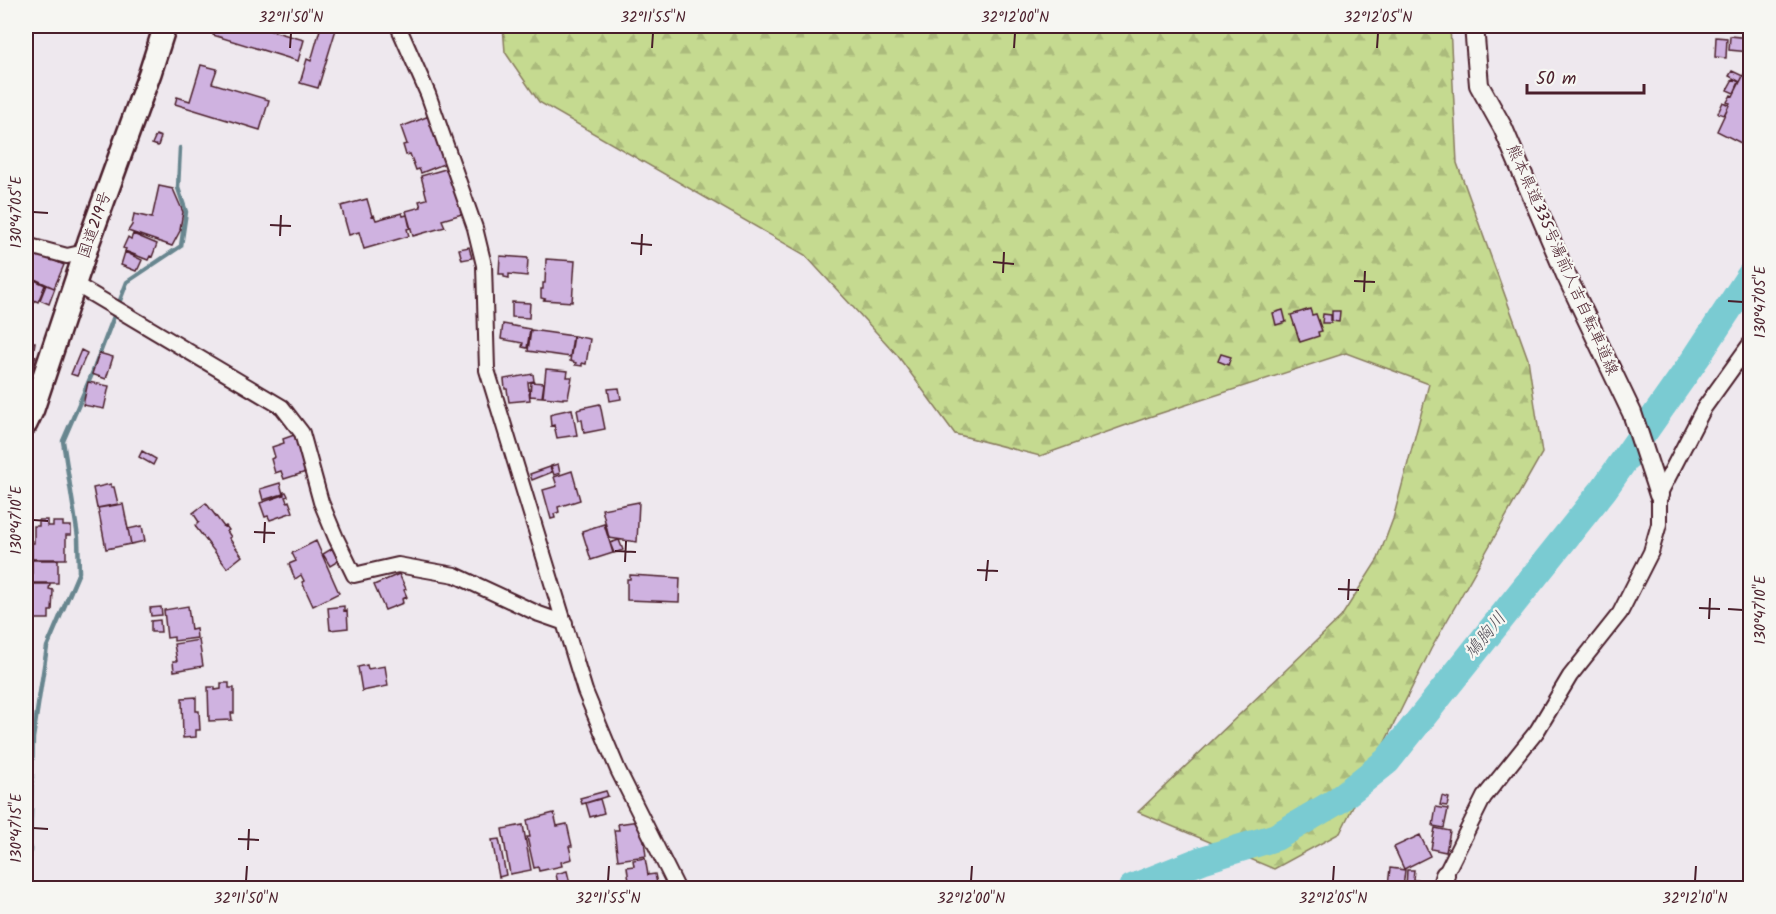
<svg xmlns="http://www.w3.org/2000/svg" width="1776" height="914" font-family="Kalam,'Klee One',sans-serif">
<defs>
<pattern id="forest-firs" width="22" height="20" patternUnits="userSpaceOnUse" patternTransform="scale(1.5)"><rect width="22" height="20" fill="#c5da90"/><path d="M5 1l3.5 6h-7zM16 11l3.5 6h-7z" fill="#abbb7c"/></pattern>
</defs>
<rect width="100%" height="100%" fill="#eee8ee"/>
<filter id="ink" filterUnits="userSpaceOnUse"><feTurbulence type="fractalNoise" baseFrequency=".0167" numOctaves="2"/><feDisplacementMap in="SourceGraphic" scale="12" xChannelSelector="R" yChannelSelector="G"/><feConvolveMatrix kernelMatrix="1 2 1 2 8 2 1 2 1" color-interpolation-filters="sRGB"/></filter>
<g filter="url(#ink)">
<path fill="url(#forest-firs)" stroke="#887c5e" stroke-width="1.5" d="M503,26H1450L1457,163L1528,359L1542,453L1431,649L1340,833L1274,869L1138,812L1341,617L1378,559L1393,519L1429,384L1346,353L1149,417L1040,456L955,434L898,356L805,255L539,102L505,52Z"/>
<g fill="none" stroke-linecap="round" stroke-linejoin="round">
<path stroke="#67868f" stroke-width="4.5" d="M29,888L33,738L47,647L79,572L78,537L63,441L92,374L127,282L181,246L186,212L178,188L180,148"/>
<path stroke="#7acbd2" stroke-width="28" d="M1132,888L1202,860L1276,837L1337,801L1387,761L1604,489L1698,355L1750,276"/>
</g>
<path fill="#cfb2e0" stroke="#4a1f2b" stroke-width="1.5" d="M216,26H254L304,40L298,61L213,35Z
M321,26H337L318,88L300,83L307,59L311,61Z
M1730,36L1750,38V52L1729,50Z
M1716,37L1727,38L1726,58L1715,57Z
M1749,64L1750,65L1749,147L1717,131L1730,103L1727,102L1731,95L1733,96Z
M201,65L217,69L212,83L269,100L260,130L175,104L177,97L190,101Z
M1732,71L1743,76L1740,82L1729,76Z
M1733,79L1739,82L1734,93L1727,90Z
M1723,102L1729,105L1724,115L1718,113Z
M429,116L446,163L421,173L419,169L416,170L410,154L406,155L403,145L407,144L401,127Z
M156,135L161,137L158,146L152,144Z
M449,168L462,214L442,220L445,227L413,236L406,211L421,207L419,201L427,199L421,176Z
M159,186L173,189L183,212L180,229H181L172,246L128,231L132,225L134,214L152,218Z
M367,199L372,216L374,215L376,220L402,213L403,216L407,215L410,228L407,229L409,236L364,249L359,232L349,235L341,206Z
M133,234L157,244L152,257L150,256L148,260L125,251L126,249L123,248L128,237L131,239Z
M469,247L472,258L462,260L459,249Z
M33,251L64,265L54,288L26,275V268Z
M125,252L142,260L138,269H137L136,271L121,265Z
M500,256L528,258L527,276L509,274V278L504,277V274H499Z
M546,259L575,261L572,302L544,300L545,299L541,298V289H543V283H545Z
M26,276L45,285L38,302L34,300V303L26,299Z
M46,285L55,288L49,304L40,300Z
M512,302L530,303L529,318L512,317Z
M1310,309L1312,315L1316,314L1322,331L1318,332L1319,336L1300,342L1291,315Z
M1283,310L1286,322L1276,325L1273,313Z
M1332,311H1340L1339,322L1332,321Z
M1323,314L1331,315V323H1322Z
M503,324L530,329L527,348L522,347L523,343L501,339Z
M531,330L573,336L570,357L528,351Z
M574,336L590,339L586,364L582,363V366L575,365L576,363L570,361Z
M26,342H35L33,355L36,356L27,385H26Z
M81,350L87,353L77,376L71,374Z
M99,353L113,357L106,379L92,374Z
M1221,354L1231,357L1228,365L1218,361Z
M546,369L568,371L567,377H572L568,398H563V399L543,397Z
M533,374L534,381L528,382L530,400L509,402L507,389H505L504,379Z
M88,382L109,386L104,409L83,405Z
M531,382L544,383L542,397L530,396Z
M619,388L621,399L610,401L608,389Z
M600,404L605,429L584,433L582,420H579L577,410L581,409V408Z
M572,409L577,435L557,438L554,425L551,426L550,415L553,414V413Z
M297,434L302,451L300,452L306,472L284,479L281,471L275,473L271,459L275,457L272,447L284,443L283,439Z
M142,451L156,459L153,465L139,457Z
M558,464L560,473L554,475L551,466Z
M550,467L552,472L532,480L530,474Z
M572,471L580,500L558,507L559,512L554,514L555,518L551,519L543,490L557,486L554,477Z
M280,483L283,494L263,500L260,489Z
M111,484V487H114L118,504L97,508L93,488Z
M284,492H286L288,496L285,497L287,502L289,501L293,512L270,520L268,516L265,517L260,503L284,495Z
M639,502L637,542L609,538L602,509Z
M206,503L224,527L226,526L229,530L227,531L231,537L229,538L242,556L227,568L195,526L199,522L193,513Z
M123,504L131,544L106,549L98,508Z
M39,520H47V526H53V522H63V526H71V535H66V559H32V543H34V526H39Z
M604,524L613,553L591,560L582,531Z
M142,526L145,541L131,544L128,529Z
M26,533H29L31,559L26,560Z
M619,540L623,550L614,553L610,543Z
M316,541L339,593L313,606L302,582L304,581L301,575L295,579L289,564L296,561L292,553Z
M333,548L340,560L330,566L323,554Z
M32,560H58V583H32Z
M399,574L406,589L404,590L407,597L402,599L403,603L385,610L374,585Z
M630,575L680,578L679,602L627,600V579H630Z
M26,584H50L49,589L53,590L52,611H49V619H28V606H26Z
M188,606L191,630L196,629L197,638L174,641V637L167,638L164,610Z
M344,606V611L347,610L348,628L330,630L328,608Z
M161,607L162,615L151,616L150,608Z
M160,620L161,632H151V621Z
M199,640L203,666L174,671L173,661H177L174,644Z
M367,665L368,669L385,666L388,686L362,691L358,667Z
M221,683H229V688H234V713H231L232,720L209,721L208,687H215V690L221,689Z
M196,697V711H199L200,730H196V737L183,738L182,698Z
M606,791L608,796L582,804L580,798Z
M1442,796L1449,798L1447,806L1440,805Z
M600,799L604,813L590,817L586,803Z
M1436,807L1448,809L1444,828L1433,826Z
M554,813L557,826L567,824L572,846H569L572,859L561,862L562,866L539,871L538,867L534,868L527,837H530L527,820Z
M639,821L642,825L646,856L618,860L614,830H619L618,824Z
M523,825L531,870L510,874L502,829Z
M1435,828L1450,831L1446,852L1431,849Z
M1420,835L1430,856L1404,869L1394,847Z
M499,839L506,875L499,877L492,840Z
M645,858L648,875L655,874L658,888H630L627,867L634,866L633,860Z
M1390,868L1405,870L1403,888L1388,886Z
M1407,870H1414L1412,888H1406Z
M567,871L571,888H559L556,874Z
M1414,880L1431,882L1430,888H1413Z
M592,883L593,888H580L579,885Z"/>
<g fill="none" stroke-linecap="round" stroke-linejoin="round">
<g stroke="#4a1f2b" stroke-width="18">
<path id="minor" d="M398,26L428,94L475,228L484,265L487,370L585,691L618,770L677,888
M26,245L67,256L85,252
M75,284L282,407L302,433L321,502L336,538L354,575L398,565L455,575L539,614L565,623
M1445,875L1484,797L1537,731L1570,676L1620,613L1651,552L1659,524V495L1704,408L1750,344"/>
</g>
<g stroke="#4a1f2b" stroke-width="22">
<path id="secondary" d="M1474,26L1479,85L1503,128L1565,273L1632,413L1659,495
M1441,888L1445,875"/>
</g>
<g stroke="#4a1f2b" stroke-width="26">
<path id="trunk" d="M26,424L33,409L89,241L150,73L165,26"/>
</g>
<use href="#minor" stroke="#f6f6f2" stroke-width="14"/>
<use href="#secondary" stroke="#f6f6f2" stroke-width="18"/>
<use href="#trunk" stroke="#f6f6f2" stroke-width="21"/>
</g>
</g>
<path fill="none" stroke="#4a1f2b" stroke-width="2" d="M290,48L291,33M652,48L653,33M1014,48L1015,33M1377,48L1378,33M33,212L48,213M270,225L291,226M280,236L281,215M631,243L652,245M641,255L642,234M993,262L1014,264M1003,273L1004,252M1354,281L1375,282M1364,292L1365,271M1728,301L1743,302M33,520L48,521M254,532L275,533M264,543L265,522M615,551L636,552M625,562L626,541M977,570L998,571M986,581L988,560M1338,589L1359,590M1348,600L1349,579M1699,608L1720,609M1728,609L1743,610M1709,619L1710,598M33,828L48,829M238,839L259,840M248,850L249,829M246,881L247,866M608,881L609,866M971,881L972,866M1333,881L1334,866M1695,881L1696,866"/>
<g text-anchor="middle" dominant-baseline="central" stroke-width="4.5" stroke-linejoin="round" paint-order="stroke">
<g font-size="16" fill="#4a1f2b" stroke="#f6f6f2">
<text transform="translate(95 225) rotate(-71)">国道219号</text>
<text transform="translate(1562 260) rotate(66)">熊本県道335号湯前人吉自転車道線</text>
</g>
<g font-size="18" font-style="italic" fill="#58535d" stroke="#f6f6f2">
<text transform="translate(1486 636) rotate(-51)">鳩胸川</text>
</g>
</g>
<rect width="1776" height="914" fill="none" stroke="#f6f6f2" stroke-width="66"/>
<path d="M1527 84v9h117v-9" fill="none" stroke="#4a1f2b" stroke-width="3"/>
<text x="1536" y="84" font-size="18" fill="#4a1f2b" stroke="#f6f6f2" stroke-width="4.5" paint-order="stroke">50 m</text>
<rect x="33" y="33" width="1710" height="848" fill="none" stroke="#4a1f2b" stroke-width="2"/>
<g font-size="15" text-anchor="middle" fill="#4a1f2b">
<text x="291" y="22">32°11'50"N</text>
<text x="653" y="22">32°11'55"N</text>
<text x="1015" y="22">32°12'00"N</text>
<text x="1378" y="22">32°12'05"N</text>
<text transform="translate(16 212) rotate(-90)" y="5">130°47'05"E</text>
<text transform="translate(1760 302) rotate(-90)" y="5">130°47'05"E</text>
<text transform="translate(16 520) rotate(-90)" y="5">130°47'10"E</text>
<text transform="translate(1760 610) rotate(-90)" y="5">130°47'10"E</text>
<text transform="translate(16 828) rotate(-90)" y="5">130°47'15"E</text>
<text x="246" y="903">32°11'50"N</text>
<text x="608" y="903">32°11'55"N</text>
<text x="971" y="903">32°12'00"N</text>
<text x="1333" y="903">32°12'05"N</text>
<text x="1695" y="903">32°12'10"N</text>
</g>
</svg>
